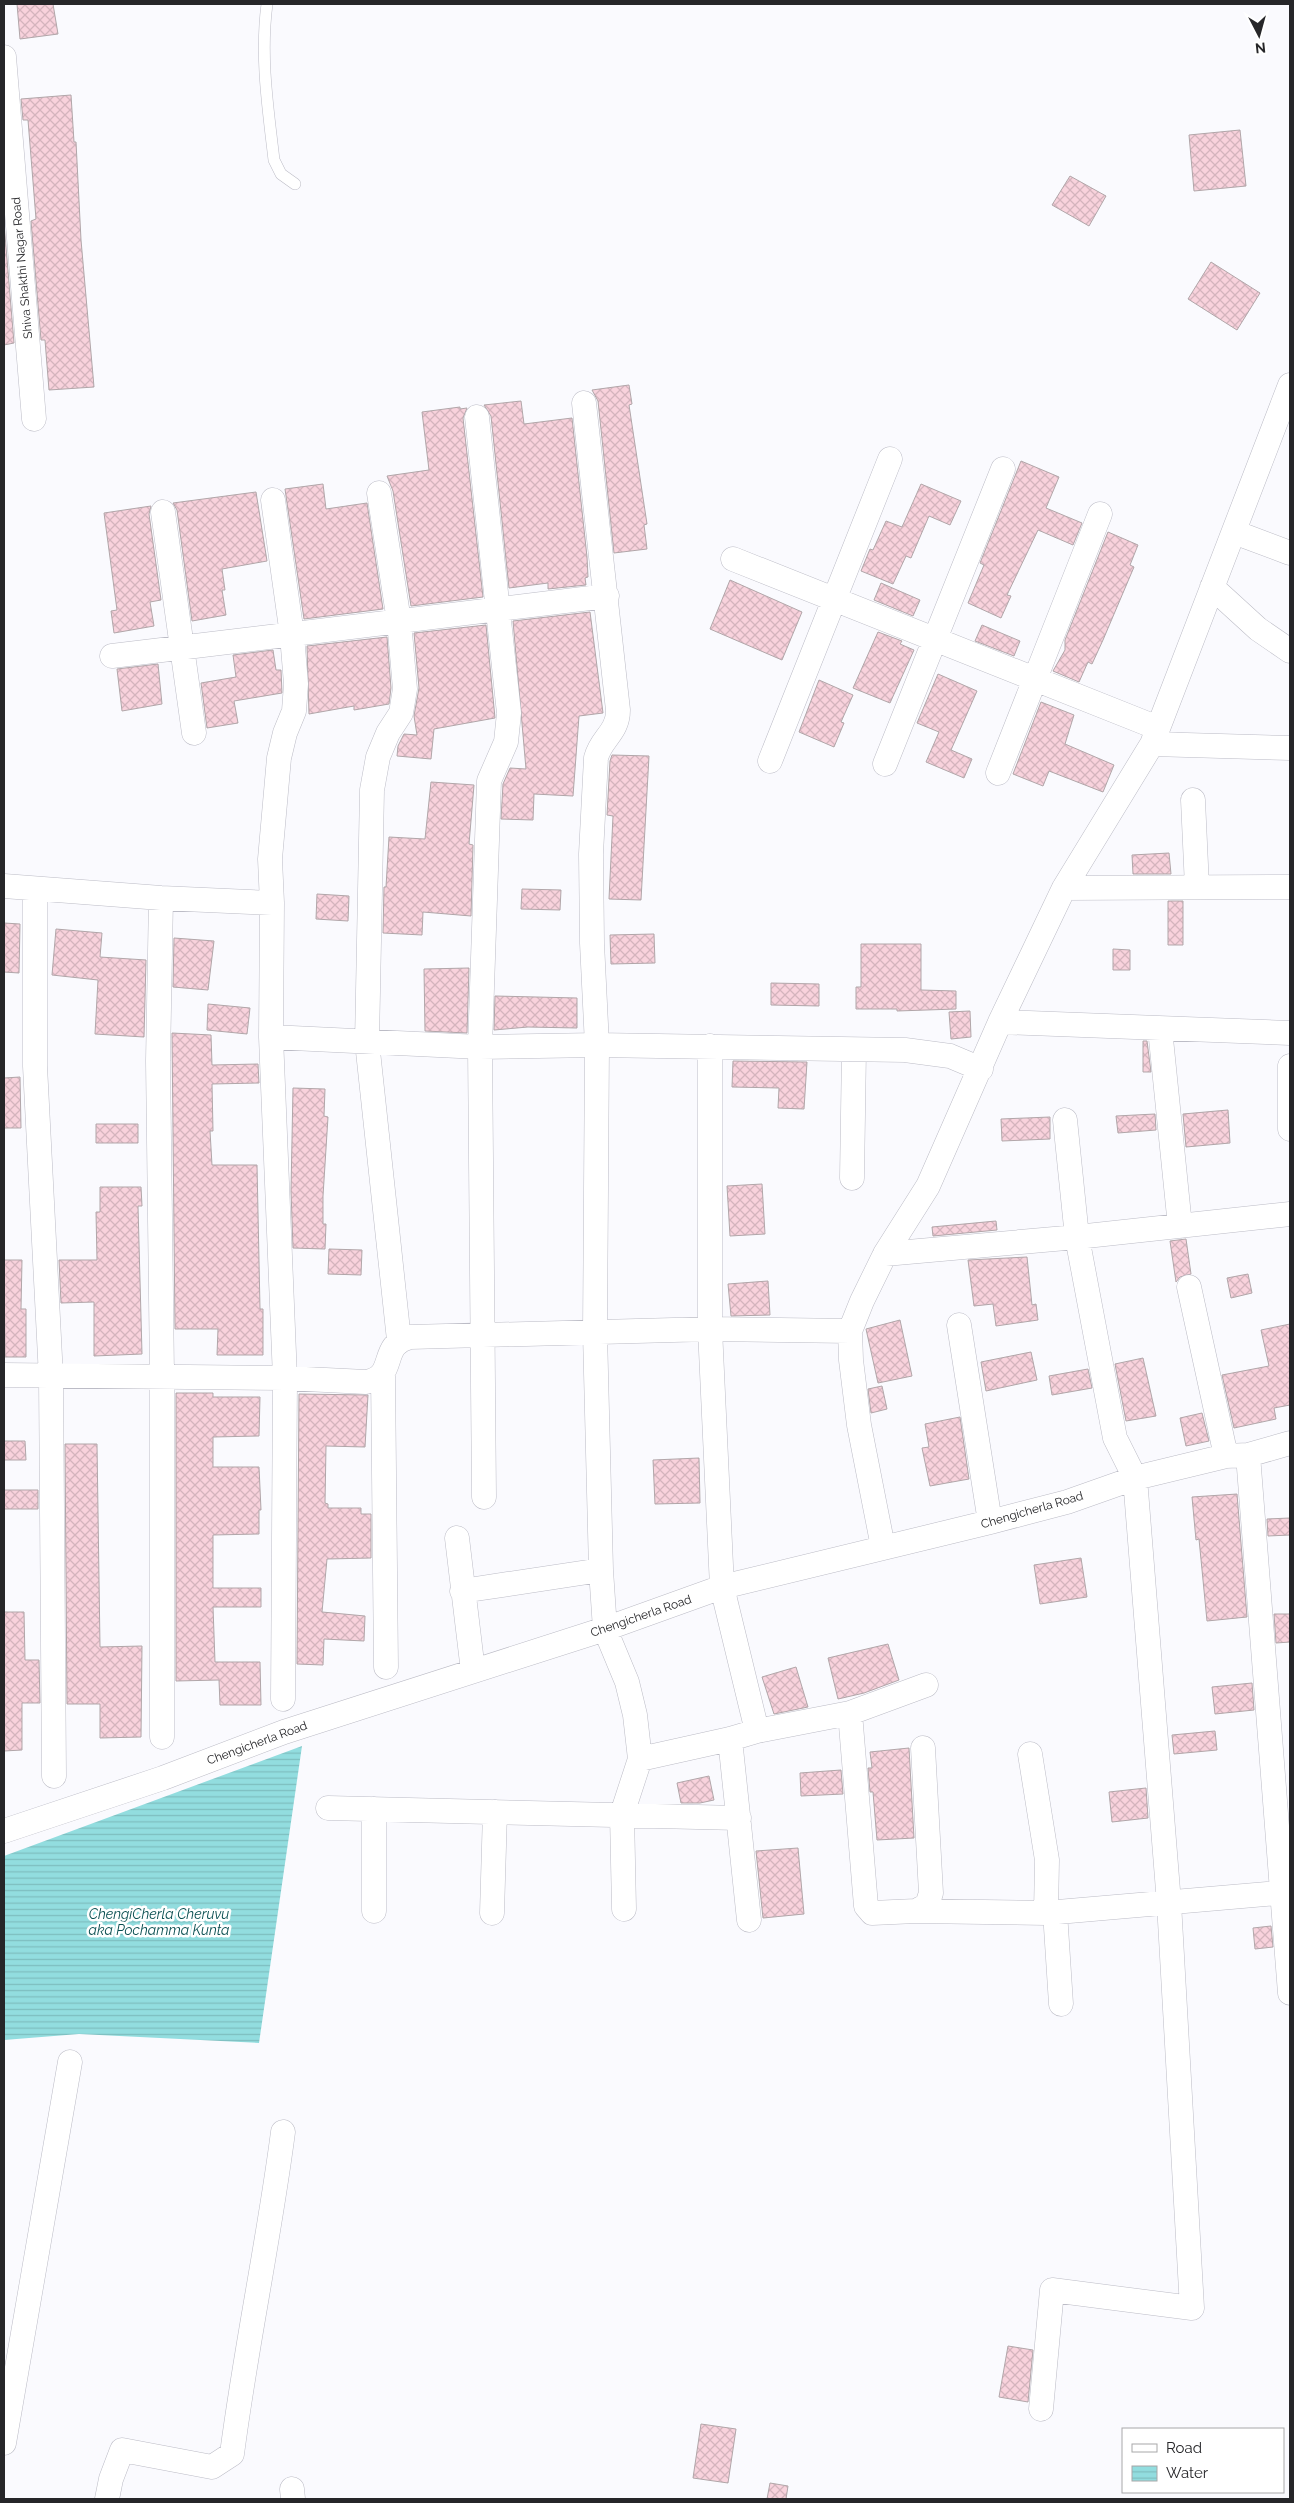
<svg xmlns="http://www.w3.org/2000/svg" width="1294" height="2503" font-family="Raleway,sans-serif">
<defs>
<pattern id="water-rules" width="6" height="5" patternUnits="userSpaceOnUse" patternTransform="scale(1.25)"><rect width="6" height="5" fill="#92dddf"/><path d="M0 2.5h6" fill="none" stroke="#7ebebf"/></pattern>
<pattern id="building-cross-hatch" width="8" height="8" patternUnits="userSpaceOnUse" patternTransform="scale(1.25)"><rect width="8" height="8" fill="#f8d2dc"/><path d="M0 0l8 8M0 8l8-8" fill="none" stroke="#d4b4bd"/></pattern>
</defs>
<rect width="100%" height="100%" fill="#fafafe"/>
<path fill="url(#water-rules)" d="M302,1746L259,2043L79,2034L4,2040V1856Z"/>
<path fill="url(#building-cross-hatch)" stroke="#b1a6a9" d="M17,4H53L58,34L20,39Z
M71,95L74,142H76L81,240L94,387L49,390L45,340H41L31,221L36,219L28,120H23L21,99Z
M1240,130L1246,186L1194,191L1189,135Z
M1070,176L1106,196L1089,226L1052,205Z
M4,223L14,343L4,345Z
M1211,262L1260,293L1237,330L1188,299Z
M629,385L632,404L629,405L647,524L644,525L647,549L614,553L598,401L592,390Z
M521,401L524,424L572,418L587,557L588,577L585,578L586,585L548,589V583L509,588L491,416L484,405Z
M460,407V409L467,408L463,418L483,597L411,606L393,491L387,476L429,470L422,412Z
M1021,461L1059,477L1046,508L1082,523L1073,545L1038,530L1007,595L1011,596L1001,618L968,603L984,565L980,563Z
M323,484L326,509L367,503L383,609L304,619L285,489Z
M921,484L961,501L950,525L929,516L911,558L906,556L893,584L861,571L870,549L873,550L886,521L902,527Z
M256,492L267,561L222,569L225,590H222L226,615L192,621L177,510L173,503Z
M151,506L149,514L161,600L150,602L154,626L114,633L111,611L117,610L104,513Z
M1108,532L1138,545L1130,565L1134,567L1103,640L1092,664L1088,662L1079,682L1053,671L1065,650V640Z
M730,580L802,612L782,660L710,629Z
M881,583L920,600L913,616L874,600Z
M590,612L603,713L579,716L573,796L534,794L533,820L501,819L503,784L510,768L526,769L513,621Z
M486,625L495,718L434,729L431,759L397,756L398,746L404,734L417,735L414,716L419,688L414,633Z
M982,625L1020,641L1014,656L975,641Z
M878,632L902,641L900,644L914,650L890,703L853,688Z
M387,637L391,688L389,704L354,710V706L309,714L307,646Z
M273,650L276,670H281L282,693L234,701L238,723L207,728L201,683L236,677L233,655Z
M158,664L162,704L122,711L117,669Z
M938,674L977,691L951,750L972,759L964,778L926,762L939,732L917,723Z
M819,680L853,695L841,722L844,723L834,747L799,732Z
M1041,702L1074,715L1065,744L1114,765L1103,792L1049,771L1043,786L1013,774Z
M612,755L649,756L641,900L609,899L613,816L607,815L610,761Z
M431,782L474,785L469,844L473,845L471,916L423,912L422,935L383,933L384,887H386L389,837L425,839Z
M1169,853L1171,874H1133L1132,855Z
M522,889L561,890L560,910L521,909Z
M317,894L349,896L348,921L316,919Z
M1168,901H1183V945H1168Z
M4,923L20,924L19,973L4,972Z
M56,929L102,933L100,957L146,960L144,1037L95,1034L98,980L52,975Z
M654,934L655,963L611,964L610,935Z
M174,938L214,941L208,990L173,987Z
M861,944H921V990L956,991V1009L897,1011V1009H856V987H861Z
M1113,949L1130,950V970H1113Z
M469,968L467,1033L425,1031L424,969Z
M771,983L819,984V1006L771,1005Z
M495,996L577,998V1028L528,1027L494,1030Z
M208,1004L250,1008L247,1034L207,1030Z
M970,1011L971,1037L951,1039L949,1012Z
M172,1033L211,1035L212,1065L258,1064L259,1083L212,1084L213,1131H210L212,1165H257L260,1309H263V1355H217L218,1329H175Z
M1143,1041H1147L1151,1072H1143Z
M733,1061L807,1062L804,1109L778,1108L779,1088L732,1087Z
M20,1077L21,1128H4V1078Z
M293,1088L325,1089L324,1116L328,1117L323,1196V1224H326L325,1249L293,1248L291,1191Z
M1228,1110L1230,1143L1186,1147L1183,1114Z
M1155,1114L1156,1130L1118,1133L1116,1116Z
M1050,1117V1139L1002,1141L1001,1119Z
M96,1124H138V1143H96Z
M762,1184L765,1234L730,1236L727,1186Z
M100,1187H141L142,1206H138L142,1354L94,1356V1302L61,1303L59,1260H97L96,1212H100Z
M996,1221L997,1230L933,1236L932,1227Z
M1186,1239L1191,1274L1180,1277L1176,1282L1170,1241Z
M329,1249L362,1250L361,1275L328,1274Z
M1027,1257L1032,1305L1036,1304L1038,1320L996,1326L993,1304L974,1306L968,1260Z
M4,1260H22L21,1309H26V1357H5Z
M1248,1274L1252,1293L1231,1298L1227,1278Z
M768,1281L770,1315L731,1316L728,1284Z
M900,1320L912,1376L878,1383L866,1329Z
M1290,1324V1405L1274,1408L1276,1419L1234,1428L1222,1375L1269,1366L1261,1330Z
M1031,1352L1037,1380L986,1391L981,1362Z
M1143,1358L1156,1416L1126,1421L1115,1364Z
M1088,1369L1092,1388L1052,1395L1049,1376Z
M882,1386L887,1409L871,1413L868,1389Z
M176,1393H213V1397H260L259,1436L213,1437V1467H259L261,1510H259V1534L213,1535V1588H261V1607H213L215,1662H260L261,1705H220L219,1680L176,1681Z
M299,1394L368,1395L365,1447L326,1446L325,1503L328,1504V1508H361V1514H371V1558L327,1559L322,1612L365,1616L364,1641L324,1639L323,1665L297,1664Z
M1202,1413L1209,1441L1186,1446L1180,1418Z
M960,1417L969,1479L930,1486L922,1448L929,1447L925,1424Z
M4,1441H25L26,1460H4Z
M65,1444H97L100,1647L142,1646L141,1737L100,1738V1704H67Z
M699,1458L700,1503L655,1504L653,1460Z
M4,1490H38V1509H4Z
M1237,1494L1247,1617L1207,1621L1199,1539L1196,1540L1192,1497Z
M1290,1518V1535L1268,1536L1267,1519Z
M1081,1558L1087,1597L1040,1604L1034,1565Z
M4,1612H24L25,1660H39L40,1703H22V1750L4,1751Z
M1274,1614H1290V1642L1276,1643Z
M888,1644L899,1680L864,1693L838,1699L828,1658Z
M796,1667L808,1707L774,1714L762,1677Z
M1252,1683L1254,1710L1215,1714L1212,1687Z
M1215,1731L1217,1750L1174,1754L1172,1735Z
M909,1748L914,1838L877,1840L873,1792H870L868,1768H872L870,1752Z
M841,1770L843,1794L801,1796L800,1773Z
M709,1776L714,1800L700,1803H681L677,1783Z
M1146,1788L1148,1818L1112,1822L1109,1792Z
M798,1848L804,1914L763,1918L756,1851Z
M1271,1926L1273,1947L1255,1949L1253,1928Z
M1008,2346L1033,2350L1028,2402L999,2397Z
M701,2424L736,2429L728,2483L693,2478Z
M770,2483L788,2486L786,2499H767Z"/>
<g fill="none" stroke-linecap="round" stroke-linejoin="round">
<g stroke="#bcbcc6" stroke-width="12">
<path id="lane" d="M267,4C260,57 268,108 274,160L281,174L295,184"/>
</g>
<g stroke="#bcbcc6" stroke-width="25">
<path id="street" d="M4,57L34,419
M584,403L618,710C618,733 601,738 596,758L591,854L592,943L597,1045L595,1333L601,1570L605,1629L627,1682L635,1715L640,1759L622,1814L624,1909
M477,417L509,713L506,742L489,781L480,1047L484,1497
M379,493L399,621L405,689L401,713L388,733L378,757L372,790L367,1042L399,1340
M273,500L292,635L296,684L294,711L285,733L279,758L270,859L272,903L271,1037L285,1378L283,1699
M163,512L194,733
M1234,532L1290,553
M733,559L1158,728
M1212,587L1258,629L1290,651
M112,656L607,596
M1152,744L1290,748
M770,761L890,459
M885,764L1003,469
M998,773L1100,514
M1193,800L1197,887
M4,886L161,898L272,903
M1064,888L1290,887
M35,890V1066L51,1377L54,1776
M161,898L158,1061L162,1375V1737
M1000,1022L1290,1033
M1160,1029L1180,1226
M271,1037L480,1047L597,1045L905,1050L950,1056L981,1069
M710,1046V1329L722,1587L757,1731
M1290,1066V1129
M852,1178L854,1050
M885,1254L1077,1237L1290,1214
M1189,1287L1226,1456
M959,1325L990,1522
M383,1374L386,1667
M4,1375L285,1378L366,1382C398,1377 378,1345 410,1337L710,1329L850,1331
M1248,1455L1290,1993
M457,1538L473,1671
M883,1547L859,1425L851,1360L850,1331L862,1301L885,1254L928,1186L1000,1022L1064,888L1152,744L1290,385
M462,1591L601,1570
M850,1713L866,1906L872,1913L916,1911L927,1905L931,1893L923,1748
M730,1739L749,1920
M1030,1754L1047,1860L1046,1913L1290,1892
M640,1759L730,1739L757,1731L850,1713L926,1685
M328,1808L739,1818
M4,1831L163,1778L284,1732L605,1629L722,1587L990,1522L1067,1502L1135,1478L1226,1456L1248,1455L1290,1443
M374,1911V1809
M916,1911L1046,1913
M1055,1912L1061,2004
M492,1913L495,1812
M1041,2409L1052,2290L1192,2308L1169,1903L1135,1478L1115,1438L1077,1237L1065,1120
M4,2443L70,2062
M292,2489L293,2499
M107,2499L111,2479L122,2450L212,2467L232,2454C246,2346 269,2240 283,2132"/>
</g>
<use href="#lane" stroke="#fff" stroke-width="11"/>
<use href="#street" stroke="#fff" stroke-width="24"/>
</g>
<g text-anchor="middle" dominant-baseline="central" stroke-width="5" stroke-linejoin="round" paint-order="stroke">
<g font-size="12" fill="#262629" stroke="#fff">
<text transform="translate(22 268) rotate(-95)">Shiva Shakthi Nagar Road</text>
<text transform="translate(1032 1510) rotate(-16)">Chengicherla Road</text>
<text transform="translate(641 1616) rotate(-19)">Chengicherla Road</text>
<text transform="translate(257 1743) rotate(-20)">Chengicherla Road</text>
</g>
<g font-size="14" font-style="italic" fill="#094e50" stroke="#fff">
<text x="159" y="1914">ChengiCherla Cheruvu<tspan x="159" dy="16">aka Pochamma Kunta</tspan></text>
</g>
</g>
<rect width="1294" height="2503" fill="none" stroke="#262629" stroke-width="10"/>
<rect x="1122" y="2428" width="162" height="65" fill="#ffffff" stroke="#a8a8a9"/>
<rect x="1132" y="2444" width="25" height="8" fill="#ffffff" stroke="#a8a8a9"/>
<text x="1166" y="2453" font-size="15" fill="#262629">Road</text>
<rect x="1132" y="2466" width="25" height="15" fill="url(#water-rules)" stroke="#a8a8a9"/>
<text x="1166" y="2478" font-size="15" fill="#262629">Water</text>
<g transform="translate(1259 35) rotate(174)" stroke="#ffffff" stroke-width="4" paint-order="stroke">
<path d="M0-4L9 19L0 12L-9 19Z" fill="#262629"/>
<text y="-8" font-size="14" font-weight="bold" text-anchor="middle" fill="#262629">N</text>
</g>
</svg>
